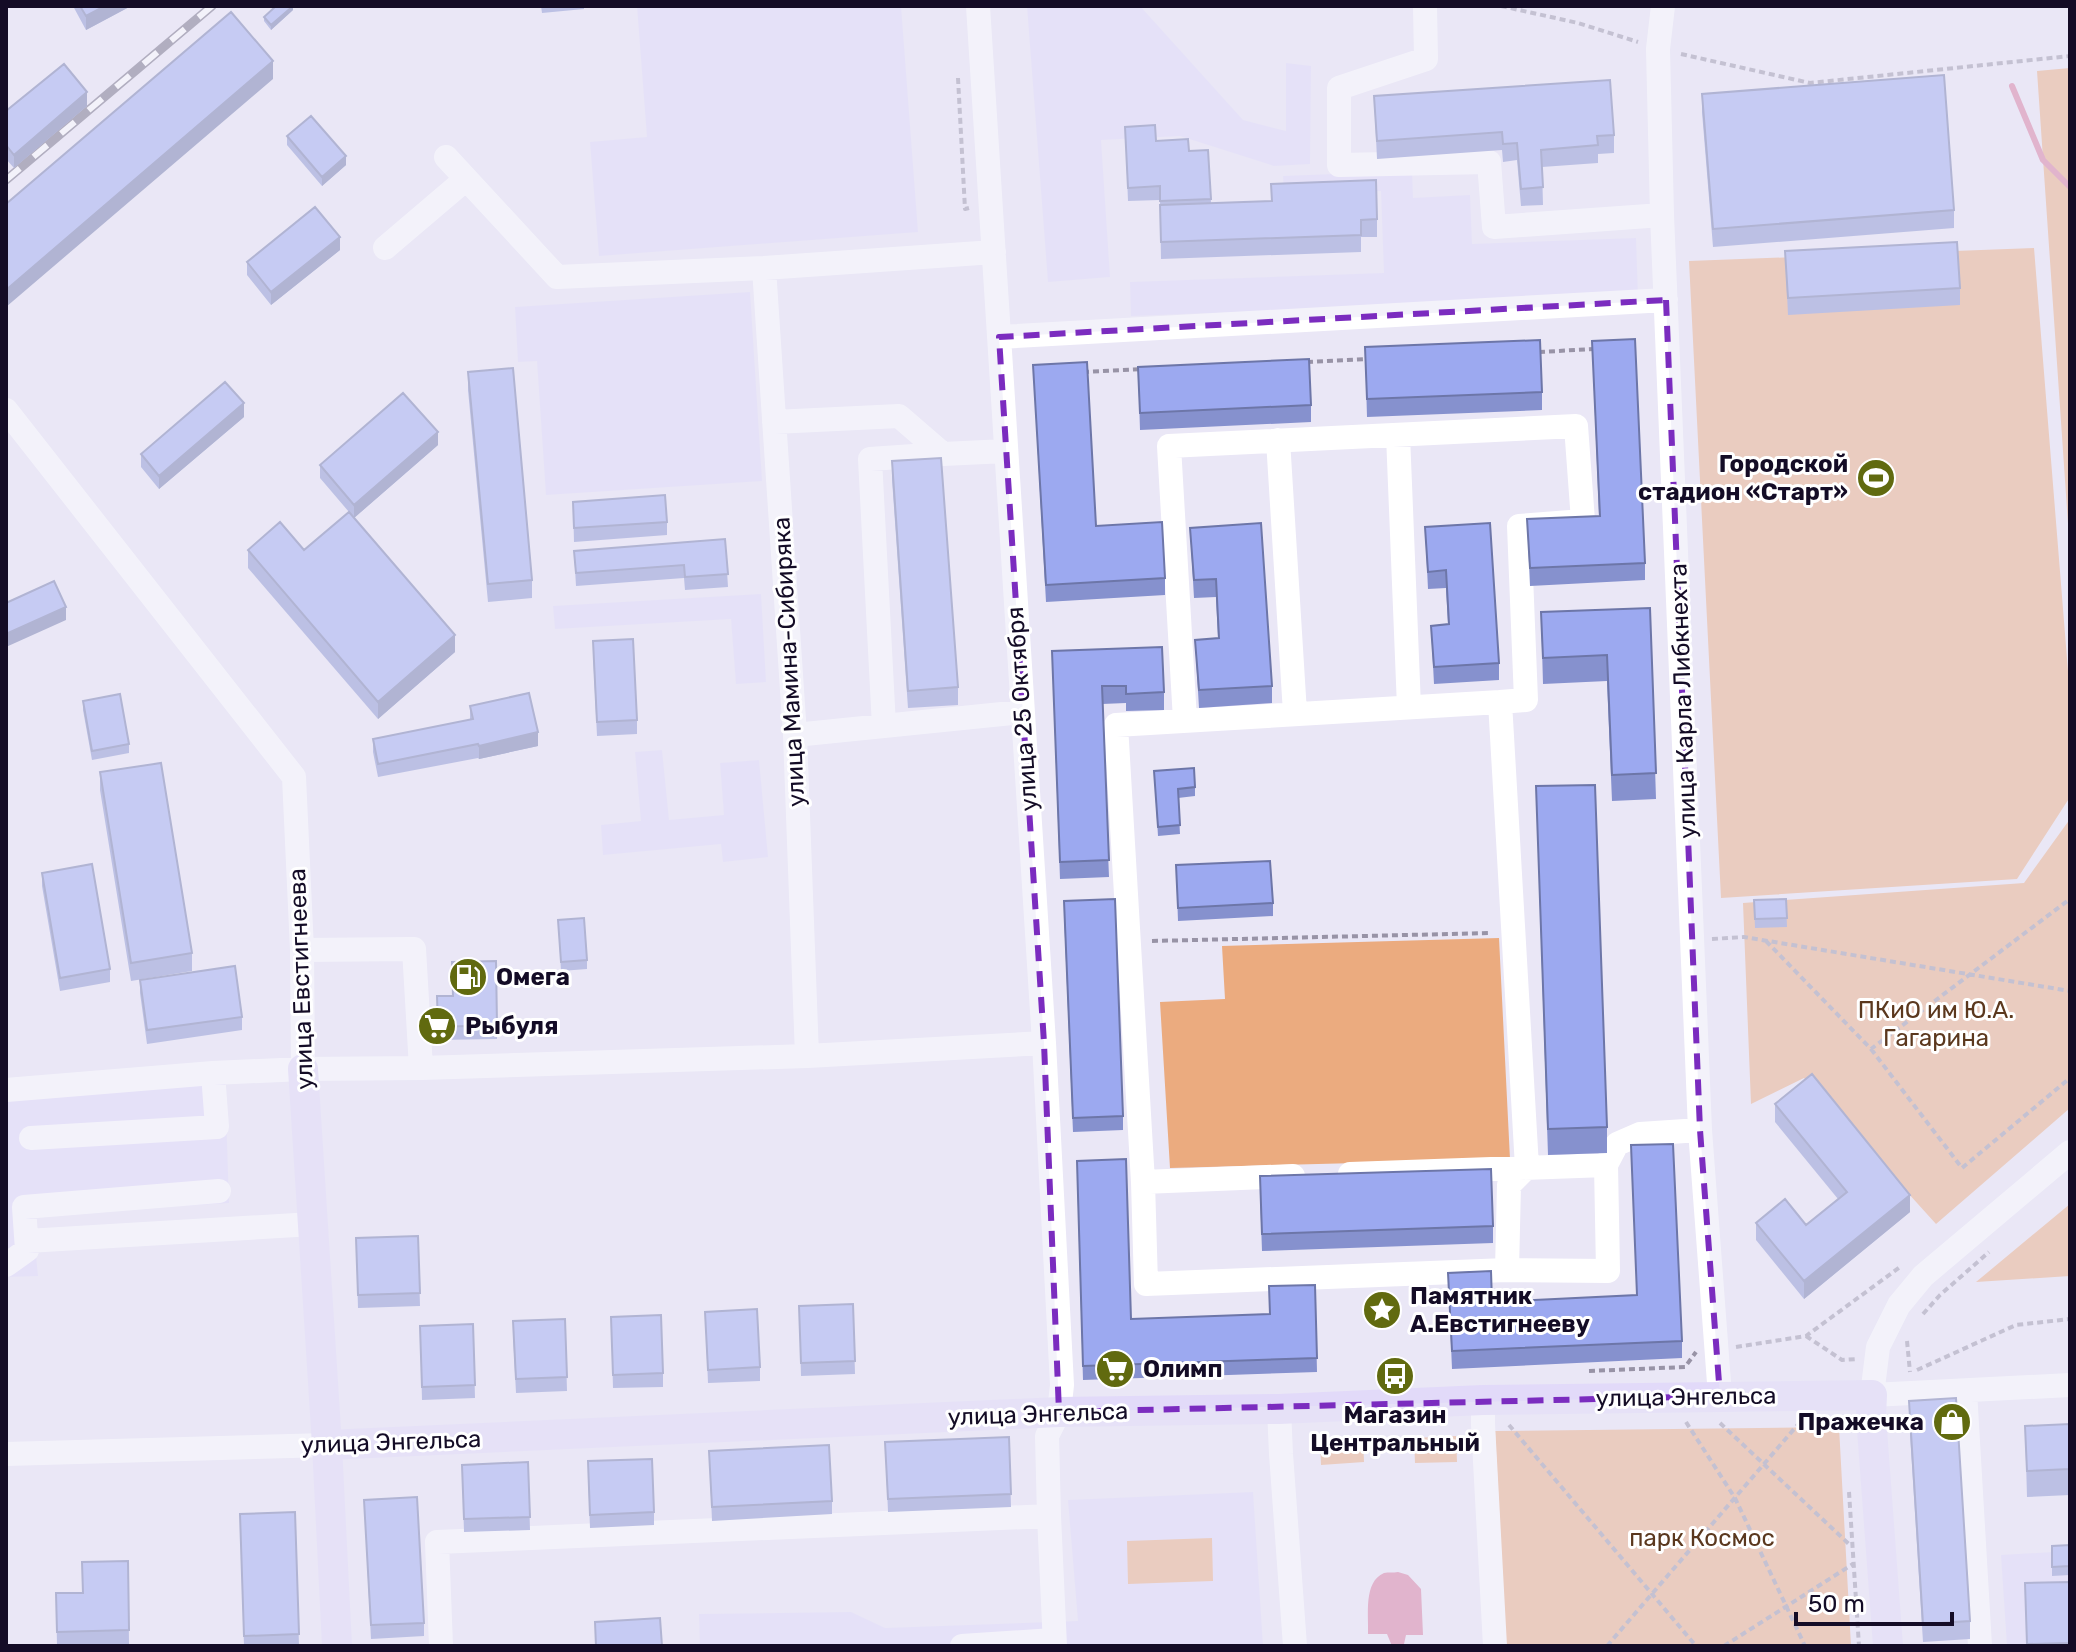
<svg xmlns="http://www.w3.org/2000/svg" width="2076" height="1652" font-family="Rubik,sans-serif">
<rect width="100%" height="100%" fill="#eae7f6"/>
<path fill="#e1dafa" d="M637,6H901L918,232L599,256L590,142L647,137Z
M1027,6H1140L1243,120L1286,131V63L1311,66L1310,164L1274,166L1180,136L1101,140L1110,277L1048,282Z
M1412,171L1413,198L1470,195L1472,244L1636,238L1638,297L1131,316L1130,282L1384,273L1381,191L1284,194L1283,176Z
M750,292L762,481L546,495L537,361L518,362L515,307Z
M761,594L766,682L736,684L731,619L555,629L553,606Z
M662,750L669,820L724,815L720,763L759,760L768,857L723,862L721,844L603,855L601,825L641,821L635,752Z
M225,1082L229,1203L32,1215L38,1276L6,1277V1101Z
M1253,1492L1263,1646H700L699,1614L851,1612L885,1628L1078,1621L1068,1500Z
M2070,1551V1646H2007L2001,1555Z"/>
<path fill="#ebab7f" d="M2070,68V553L2037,71Z
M2034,248L2070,696V797L2017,879L1721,898L1689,261Z
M2070,819V1108L1936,1224L1804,1078L1751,1104L1743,903L2024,883Z
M1499,938L1510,1159L1170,1168L1160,1002L1225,999L1222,946Z
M2070,1204V1276L1976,1282Z
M1839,1427L1851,1646H1506L1495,1431Z
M1456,1436L1457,1462L1415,1463L1414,1438Z
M1363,1438L1364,1462L1321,1465L1320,1440Z
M1212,1538L1213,1581L1128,1584L1127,1541Z"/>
<path fill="#d7759c" d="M1398,1572L1408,1575L1421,1589L1423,1635H1406L1404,1644L1392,1646L1387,1634H1368C1369,1615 1363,1582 1384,1573C1389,1572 1393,1573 1398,1572Z"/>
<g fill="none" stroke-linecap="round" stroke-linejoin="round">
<path stroke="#d7759c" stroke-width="6" d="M2012,86L2043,160L2070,187"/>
<path stroke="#9893a6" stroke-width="4" stroke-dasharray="6 4" stroke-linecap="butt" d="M1501,6L1578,23L1638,42
M1681,54L1810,83L2070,56
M958,78L965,209L969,208
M1539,352L1594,349
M1307,362L1370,359
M1083,372L1142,369
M1712,939L1744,937L2070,991
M1152,941L1491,933
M1766,941L1871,1049L2070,899
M1871,1049L1962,1168L2070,1078
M1923,1314L1940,1295L1989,1252
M1806,1336L1842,1360L1857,1359
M1907,1341L1910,1372
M1736,1347L1806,1336L1900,1267
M1917,1370L2016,1325L2070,1319
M1589,1371L1685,1367L1696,1352
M1686,1422L1735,1498L1805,1646
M1720,1423L1851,1546
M1509,1425L1696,1646
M1849,1492L1859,1646
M1607,1646L1801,1421
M1724,1646L1853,1564"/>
<path stroke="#fff" stroke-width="24" d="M1425,6L1426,59L1339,88V165L1489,162L1494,227L1662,215
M1663,6L1658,49L1662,215L1700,1130L1720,1396
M446,157L557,277L764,268L994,252
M385,248L466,179
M764,268L795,735L807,1056
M999,337L1666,300
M6,410L294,777L302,950L303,1069
M774,422L899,416L943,454L1006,451
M1398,435L1409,707
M1278,440L1295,713
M1185,720L1169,446L1576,426L1583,521L1519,526L1526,700L1500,702
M884,726L870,459L943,454
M795,735L1022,712
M302,950L414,949L421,1068
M6,1090L213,1073L303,1069L421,1068L807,1056L1044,1043
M31,1138L217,1127L213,1073
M2070,1152L1923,1276L1899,1305L1878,1347L1872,1395L2070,1385
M1350,1174L1606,1165L1617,1144L1640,1134L1700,1130
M1143,1182L1293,1176
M27,1241L313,1224
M6,1265L27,1250L24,1207L219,1191
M1507,1270L1509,1185L1527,1167L1500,702L1116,725L1143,1182L1146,1284L1507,1270L1608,1271L1606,1165
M1965,1391L1980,1646
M1483,1400V1424L1495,1646
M1279,1409L1281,1454L1295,1646
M6,1454L327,1445
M1049,1516L1055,1646
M441,1646L437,1542L1049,1516L1047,1436L1059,1412L1062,1385L1044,1043L978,6
M962,1646L1054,1640"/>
<path stroke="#e2daf9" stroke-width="30" d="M303,1069L327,1445L337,1646
M327,1445L1059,1412L1279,1409L1483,1400L1872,1395L1871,1416L1888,1646"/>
<g stroke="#6e687e" stroke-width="9">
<path id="rail" d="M6,180L212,6"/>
</g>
<use href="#rail" stroke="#fff" stroke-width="6" stroke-dasharray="18" stroke-linecap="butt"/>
</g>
<path fill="#8691ce" d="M73,6H131L86,30Z
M541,6H584V9L542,13Z
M293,10L271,30L264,21V17Z
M1702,94L1954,210V228L1713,247L1702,112Z
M1374,96L1614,135V153L1598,154V163L1542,167L1543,205L1521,206L1517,160L1503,162L1502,150L1377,159Z
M87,106L14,168L6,159V111Z
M1125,127L1156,141L1189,151L1208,150L1211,203L1377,219V237H1361V252L1161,259L1160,200L1128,201Z
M287,136L346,165L322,186L287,145Z
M340,250L271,305L247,275V262Z
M1785,251L1960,288V305L1788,315Z
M1592,341L1645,563V580L1530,586L1527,519L1599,516Z
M1365,347L1542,392V410L1367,417Z
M1033,365L1096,526L1165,578V595L1046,602Z
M1138,367L1311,405V422L1140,430Z
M468,372L532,580V598L488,602L468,390Z
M244,417L159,489L141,467V454Z
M438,445L354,518L455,652L378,719L248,568V550H304L349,512L320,478V465Z
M892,461L958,687V705L908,708L892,479Z
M573,502L667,522V535L574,542Z
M1425,527L1499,663V680L1434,684L1431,626L1448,624L1446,588L1428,589Z
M1190,528L1272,686V703L1199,708L1195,640L1218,638L1216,597L1194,598Z
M725,539L728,587L685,590L684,578L576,586L574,551Z
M1650,608L1656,799L1612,801L1607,681L1543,684L1541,612Z
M1052,651L1164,692V710L1126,711V703L1102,704L1109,877L1060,879Z
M593,654L637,720V734L597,736Z
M83,701L129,744V753L92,760L83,710Z
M470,706L538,746L479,759L478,758L378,777L373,752V739L470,720Z
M1154,771L1195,787V796L1178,798L1180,834L1158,836Z
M100,772L192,953V971L131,981L100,790Z
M1536,786L1607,1127V1153L1548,1155Z
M1176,865L1273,903V916L1178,921Z
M42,873L110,969V982L60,991L42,886Z
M1786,899L1787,927L1755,928L1754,900Z
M1064,914L1123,1116V1130L1073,1132Z
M558,920L587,960V969L561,971Z
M496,961L497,1039L438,1040L437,996H452Z
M140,980L242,1017V1030L147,1044L140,993Z
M1775,1104L1910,1212L1804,1299L1756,1240V1223L1806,1225L1838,1199L1775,1122Z
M1631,1145L1682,1341V1358L1452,1369L1448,1273L1492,1302L1637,1296Z
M1077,1174L1131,1319L1269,1314L1315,1285L1317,1372L1083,1380Z
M1260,1194L1493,1226V1243L1262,1251Z
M418,1236L420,1306L358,1308L356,1238Z
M853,1304L855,1374L801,1376L799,1306Z
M705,1312L760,1367V1381L708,1383Z
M611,1317L663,1373V1387L613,1388Z
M565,1319L567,1391L516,1393L513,1334Z
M473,1324L475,1398L422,1400L420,1326Z
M1909,1401L1970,1621V1639L1923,1642L1909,1418Z
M2070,1424V1495L2027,1497L2025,1426Z
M1009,1437L1011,1507L888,1512L885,1442Z
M709,1451L832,1501V1514L712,1521Z
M528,1462L530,1530L464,1532L462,1465Z
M588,1474L654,1512V1525L590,1528Z
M364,1500L424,1623V1636L371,1639Z
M295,1512L299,1646H244L240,1514Z
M2070,1545V1575L2052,1576V1546Z
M128,1561L129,1644L57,1646L56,1593H83Z
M2070,1582V1646H2027L2025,1583Z"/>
<path fill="#6d76a8" d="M105,6H131L86,30V16Z
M293,6V10L271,30V25Z
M273,61V79L6,307V290Z
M87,92V106L14,168V155Z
M346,156V165L322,186V177Z
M340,237V250L271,305V292Z
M244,403V417L159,489V476Z
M438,432V445L354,518V505Z
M66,607V620L6,647V634Z
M455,635V652L378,719V702Z
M538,732V746L479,759V746Z
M1910,1195V1212L1804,1299V1281Z"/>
<path fill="#9ca9f0" stroke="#6d76a8" stroke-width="2" d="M80,6H105L86,16Z
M276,6H293L271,25L264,17Z
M231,12L273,61L6,290V204Z
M64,64L87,92L14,155L6,145V111Z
M1944,75L1954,210L1713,229L1702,94Z
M1610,80L1614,135L1597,136L1598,145L1541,150L1543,187L1521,189L1517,143L1503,144L1502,132L1377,141L1374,96Z
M311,116L346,156L322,177L287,136Z
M1155,125L1156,141L1188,139L1189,151L1208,150L1211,199L1160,201V186L1128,188L1125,127Z
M1376,180L1377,219L1361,220V235L1161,242L1160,205L1272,201L1271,184Z
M315,207L340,237L271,292L247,262Z
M1957,242L1960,288L1788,298L1785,251Z
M1635,339L1645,563L1530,568L1527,519L1600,516L1592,341Z
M1540,340L1542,392L1367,399L1365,347Z
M1309,359L1311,405L1140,413L1138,367Z
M1087,362L1096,526L1162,522L1165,578L1046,585L1033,365Z
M513,368L532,580L488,584L468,372Z
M225,382L244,403L159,476L141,454Z
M403,393L438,432L354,505L320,465Z
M941,458L958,687L908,691L892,461Z
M665,495L667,522L574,528L573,502Z
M349,512L455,635L378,702L248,550L280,522L304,550Z
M1261,523L1272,686L1199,690L1195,640L1219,638L1216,579L1194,580L1190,528Z
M1490,523L1499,663L1434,667L1431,626L1449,624L1446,570L1428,572L1425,527Z
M725,539L728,574L685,577L684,565L576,573L574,551Z
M54,581L66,607L6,634V603Z
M1650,608L1656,773L1612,775L1607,655L1543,658L1541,612Z
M633,639L637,720L597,722L593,641Z
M1162,647L1164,692L1126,694V686H1102L1109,860L1060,862L1052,651Z
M529,693L538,732L479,746L478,744L378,764L373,739L473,719L470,706Z
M120,694L129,744L92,751L83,701Z
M161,763L192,953L131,963L100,772Z
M1194,768L1195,787L1178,789L1180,825L1158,827L1154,771Z
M1595,785L1607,1127L1548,1129L1536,786Z
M1270,861L1273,903L1178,908L1176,865Z
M92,864L110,969L60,978L42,873Z
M1115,899L1123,1116L1073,1118L1064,901Z
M1786,899L1787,918L1755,919L1754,900Z
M584,918L587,960L561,962L558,920Z
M496,961L497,1025L438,1027L437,996H453L452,962Z
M235,966L242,1017L147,1030L140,980Z
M1812,1074L1910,1195L1804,1281L1756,1223L1785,1199L1806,1225L1847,1192L1775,1104Z
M1673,1144L1682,1341L1452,1351L1448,1273L1491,1271L1492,1302L1637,1295L1631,1145Z
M1126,1159L1131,1319L1270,1314L1269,1286L1315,1285L1317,1358L1083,1366L1077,1161Z
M1491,1169L1493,1226L1262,1234L1260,1176Z
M418,1236L420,1293L358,1295L356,1238Z
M853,1304L855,1361L801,1363L799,1306Z
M757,1309L760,1367L708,1370L705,1312Z
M661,1315L663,1373L613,1375L611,1317Z
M565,1319L567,1377L516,1379L513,1321Z
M473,1324L475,1385L422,1387L420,1326Z
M1956,1398L1970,1621L1923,1624L1909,1401Z
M2070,1424V1469L2027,1471L2025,1426Z
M1009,1437L1011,1494L888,1499L885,1442Z
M829,1445L832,1501L712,1507L709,1451Z
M652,1459L654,1512L590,1515L588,1461Z
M528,1462L530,1517L464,1519L462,1465Z
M417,1497L424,1623L371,1625L364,1500Z
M295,1512L299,1634L244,1636L240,1514Z
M2070,1545V1566L2052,1567V1546Z
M128,1561L129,1630L57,1632L56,1593H83L82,1562Z
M2070,1582V1643L2027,1644L2025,1583Z
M660,1618L662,1646H596L595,1622Z"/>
<path d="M0 0H2076V1652H0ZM1666,300L1700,1130L1720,1396L1059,1412L1044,1043L999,337Z" fill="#eae7f6" fill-opacity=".55" fill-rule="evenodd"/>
<path fill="none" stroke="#7b2cbf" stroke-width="6" stroke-dasharray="16 10" stroke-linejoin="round" d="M1666,300L1700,1130L1720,1396L1059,1412L1044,1043L999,337Z"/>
<defs>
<g id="stadium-disc" transform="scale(2)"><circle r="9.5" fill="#616a0f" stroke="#fff"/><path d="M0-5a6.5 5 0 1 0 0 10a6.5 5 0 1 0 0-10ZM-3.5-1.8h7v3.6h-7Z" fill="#fff"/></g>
<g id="fuel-disc" transform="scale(2)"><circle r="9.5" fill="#616a0f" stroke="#fff"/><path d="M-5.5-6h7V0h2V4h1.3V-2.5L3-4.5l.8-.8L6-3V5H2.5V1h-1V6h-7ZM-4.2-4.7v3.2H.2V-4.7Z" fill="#fff"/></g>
<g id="supermarket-disc" transform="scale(2)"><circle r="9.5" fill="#616a0f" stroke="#fff"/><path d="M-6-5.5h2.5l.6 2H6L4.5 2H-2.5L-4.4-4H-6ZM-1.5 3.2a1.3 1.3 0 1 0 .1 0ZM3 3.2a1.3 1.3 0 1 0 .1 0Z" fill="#fff"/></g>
<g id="sight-disc" transform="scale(2)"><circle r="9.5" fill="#616a0f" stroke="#fff"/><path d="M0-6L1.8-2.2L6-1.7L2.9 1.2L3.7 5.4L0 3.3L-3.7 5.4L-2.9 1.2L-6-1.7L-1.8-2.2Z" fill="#fff"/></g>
<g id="bus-disc" transform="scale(2)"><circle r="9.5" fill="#616a0f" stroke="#fff"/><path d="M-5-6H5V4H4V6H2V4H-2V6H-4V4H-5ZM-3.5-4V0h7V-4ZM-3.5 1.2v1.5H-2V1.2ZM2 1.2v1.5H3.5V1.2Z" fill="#fff"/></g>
<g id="shop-disc" transform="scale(2)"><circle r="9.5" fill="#616a0f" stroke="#fff"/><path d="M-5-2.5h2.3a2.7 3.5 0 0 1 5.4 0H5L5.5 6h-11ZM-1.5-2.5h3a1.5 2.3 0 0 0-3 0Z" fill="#fff"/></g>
</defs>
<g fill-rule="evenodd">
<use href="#stadium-disc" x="1876" y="478"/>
<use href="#fuel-disc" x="468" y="977"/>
<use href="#supermarket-disc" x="437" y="1026"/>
<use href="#sight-disc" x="1382" y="1310"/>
<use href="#supermarket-disc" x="1115" y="1369"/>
<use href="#bus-disc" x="1395" y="1376"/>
<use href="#shop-disc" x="1952" y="1422"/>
</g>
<g text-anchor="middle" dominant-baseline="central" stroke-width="6" stroke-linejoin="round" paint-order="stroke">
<g font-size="24" font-weight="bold" fill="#140c26" stroke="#fff" text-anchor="start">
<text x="1848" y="464" text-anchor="end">Городской<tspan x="1848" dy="28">стадион «Старт»</tspan></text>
<text x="496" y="977">Омега</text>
<text x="465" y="1026">Рыбуля</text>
<text x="1410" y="1296">Памятник<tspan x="1410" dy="28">А.Евстигнееву</tspan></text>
<text x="1143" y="1369">Олимп</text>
<text x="1395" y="1415" text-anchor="middle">Магазин<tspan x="1395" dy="28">Центральный</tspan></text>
<text x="1924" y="1422" text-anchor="end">Пражечка</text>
</g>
<g font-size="24" fill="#140c26" stroke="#fff">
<text transform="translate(789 662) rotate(-93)">улица Мамина-Сибиряка</text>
<text transform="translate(1683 701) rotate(-92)">улица Карла Либкнехта</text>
<text transform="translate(1022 709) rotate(-94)">улица 25 Октября</text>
<text transform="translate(301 979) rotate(-92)">улица Евстигнеева</text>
<text transform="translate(1686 1397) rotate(-1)">улица Энгельса</text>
<text transform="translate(1038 1414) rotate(-2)">улица Энгельса</text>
<text transform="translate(391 1442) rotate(-2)">улица Энгельса</text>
</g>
<g font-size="24" fill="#5b381e" stroke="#fff">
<text x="1936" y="1010">ПКиО им Ю.А.<tspan x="1936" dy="28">Гагарина</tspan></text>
<text x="1702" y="1538">парк Космос</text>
</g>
</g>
<rect width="2076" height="1652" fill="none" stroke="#140c26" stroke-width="16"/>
<path d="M1796 1612v12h156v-12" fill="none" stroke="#140c26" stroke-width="4"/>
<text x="1808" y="1612" font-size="24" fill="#140c26" stroke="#ffffff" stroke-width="6" paint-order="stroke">50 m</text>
</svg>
